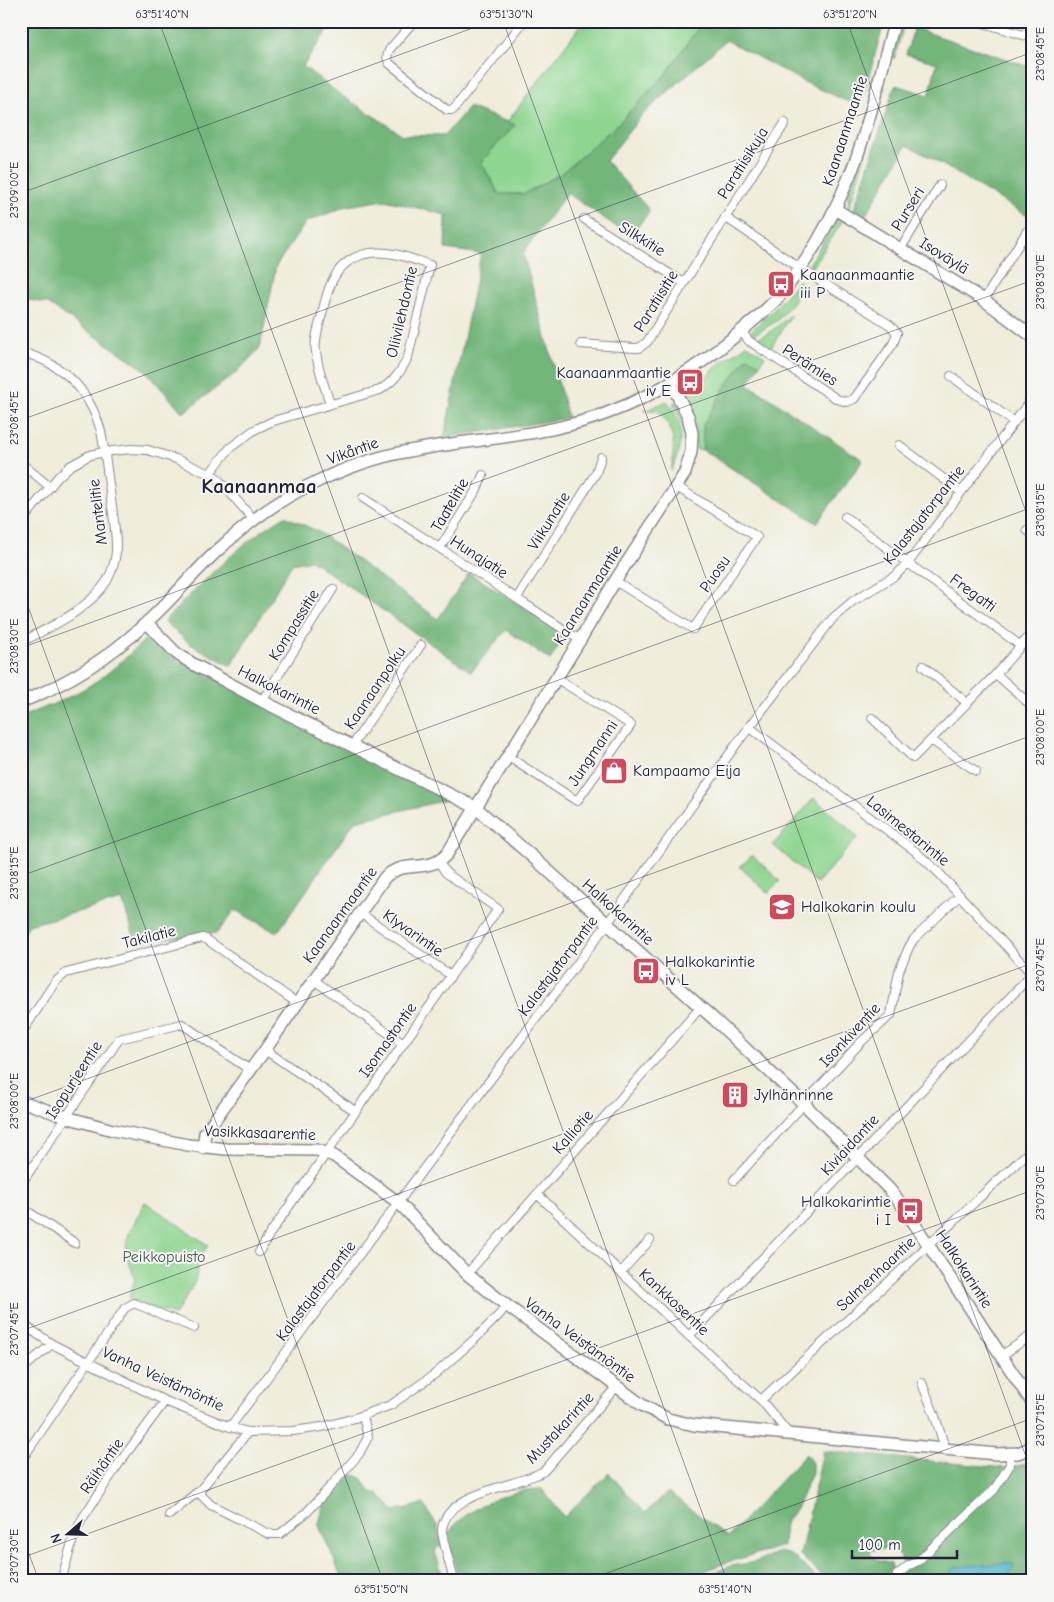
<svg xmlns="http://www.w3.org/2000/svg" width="1054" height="1602" font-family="'Comic Neue',sans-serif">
<rect width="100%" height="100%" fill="#f6f6f2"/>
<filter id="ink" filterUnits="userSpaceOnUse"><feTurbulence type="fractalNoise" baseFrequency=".02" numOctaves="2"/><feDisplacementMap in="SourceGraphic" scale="10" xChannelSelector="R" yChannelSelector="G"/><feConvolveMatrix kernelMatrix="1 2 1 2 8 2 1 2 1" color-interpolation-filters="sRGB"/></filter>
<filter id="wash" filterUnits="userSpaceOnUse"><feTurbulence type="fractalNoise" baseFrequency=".0096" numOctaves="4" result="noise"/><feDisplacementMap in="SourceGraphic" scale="20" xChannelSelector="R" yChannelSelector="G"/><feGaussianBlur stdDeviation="1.12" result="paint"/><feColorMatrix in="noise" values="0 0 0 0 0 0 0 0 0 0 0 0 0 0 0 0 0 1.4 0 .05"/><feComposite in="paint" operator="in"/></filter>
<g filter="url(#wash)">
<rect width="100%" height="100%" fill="#f0ecda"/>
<path fill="#8ed590" stroke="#587c66" d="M584,21H703L665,75L617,125L562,173L524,194H499L481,162L514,125L507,122Z
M900,21H905L894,59L890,53Z
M880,86L885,87L849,208L848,195Z
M837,219L843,220L811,270L810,263Z
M798,281L803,284L793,301L778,320L752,336V330L772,312Z
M791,315L769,351L754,340L770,332Z
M747,345L765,356L760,364L747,357L703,425V450L696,449C695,426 695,417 684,395L698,386L719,364Z
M677,401L688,430L687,454L675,484L671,482C675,477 679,471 681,465C689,444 684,421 673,403Z
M665,402H668C685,424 683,447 671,471C675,447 676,427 656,410L644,411Z
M814,798L858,837L817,883L773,845Z
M752,855L780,881L768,893L740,867Z
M145,1202L208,1245L199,1261L195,1282L175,1315L135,1302L129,1297L135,1279L126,1254V1247L129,1233Z"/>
<path fill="#72b67a" stroke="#4a6c5a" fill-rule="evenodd" d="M21,21H334L303,66L338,93L403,135L444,136L469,107L515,125L481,162L499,194H524L562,173L617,125L665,75L703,21H865L882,30L860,107L804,82L726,40L641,116L606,161L650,211L630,236L567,193L523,253L568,418L444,438L481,254L445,249L446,215L385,200L347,206L306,222L276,266L260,348L237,372L183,413L144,369L48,304L21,298Z
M914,28L1033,68V219L933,159L907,145L863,220L853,212L895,85L929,95L937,63L906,54Z
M747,357L760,364L748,384L863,460L817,523L703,450V425L724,389Z
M285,516L319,532L438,619L469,573L566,634L550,660L506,630L471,672L311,560L292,564L231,666L190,644L164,621C202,583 239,543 285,516Z
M151,634L171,656L451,799L355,821L277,933L235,910L217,933L136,942L122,900L29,925L21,938V717C50,706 80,694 105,675C121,663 136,648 151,634Z
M823,1451L1005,1468L1033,1463V1581H827L800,1555ZM889,1549L900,1555L902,1561L907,1563L894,1575L891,1564L877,1560L870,1554L871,1550Z
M806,1454L812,1463V1473L796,1509L785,1523L783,1546L728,1562L705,1571L656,1577L648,1581H459L447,1535C451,1530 455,1524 460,1520C480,1503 516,1488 542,1489L564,1517L609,1473L645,1513L668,1492L728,1537Z
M352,1474L362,1478L370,1491L379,1494L394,1511L424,1504L438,1527L442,1548L438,1546L435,1552L445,1581H342C337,1563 326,1543 319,1526V1523L325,1502Z
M781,1551L794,1557L820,1581H661L707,1575L731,1566L755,1562Z"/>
<path fill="#4fb6cd" stroke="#386c84" d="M1007,1563L1014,1564L1012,1570L1003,1581H954L952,1579L951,1571L956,1567Z"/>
</g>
<g filter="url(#ink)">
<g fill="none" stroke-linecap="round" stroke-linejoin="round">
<g stroke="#89878a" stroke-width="10">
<path id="street" d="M414,21L389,50L387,57L389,63L447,110H453L524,21
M977,21L1033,38
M725,217L800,268L890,325L897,333L893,344L854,399L847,402L837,399L749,341L741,331
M584,219L684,283
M901,248L940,185
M984,300L1027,231
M581,344L634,348H639L647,342L785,123
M21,352C44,358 67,371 81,390C90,402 97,417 101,431C105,451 107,472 110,491C112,511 117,532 116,552C115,561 112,572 107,581C88,610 51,627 21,642
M951,376L1014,422
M899,445L961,492
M21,463L50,487
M210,473L230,448L254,430L273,421L380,390C394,381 401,372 408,357L430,265C412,259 390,250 370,253C334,259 328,288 321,318C318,329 314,341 316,352C318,370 325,387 330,404
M363,498L580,640
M845,517L1021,646
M21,522L58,477L70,466L90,455L104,452L131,449L148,450L176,459L216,477L254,520
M1027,530L1033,535
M440,548L477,489L483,475
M615,581L693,629L757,537L677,487
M517,598L596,473L601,457
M923,666L967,703
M996,674L1033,707
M262,701L333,589
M872,718L913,758L996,674L1033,632
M749,727L915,851L938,872L1033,975
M931,740L976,771
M352,746L421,645
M507,756L577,801L631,725L556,678
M360,913L450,975
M314,980L402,1043
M21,1034L55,982L66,973L202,938L206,939L297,1003
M265,1050L355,1111
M734,1180L861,1042L891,1015L899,971L909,947L914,939L960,895
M21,1184L119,1039L182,1024L250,1070
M537,1194L689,1336L761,1400L789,1434
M21,1207L75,1243
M259,1252L271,1232L498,909L446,873L439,862
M621,1272L650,1240
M467,1274L700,1008
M21,1323L52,1344
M689,1336L1032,974
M1001,1356L1033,1334
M21,1370L52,1344L165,1401L230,1427L248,1432L293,1431L322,1427L355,1418L391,1405L435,1374L475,1339L500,1314L506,1305
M922,1383L935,1416L945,1448
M761,1400L1033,1148
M230,1427L607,924L738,742L833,618L853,601L896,575L908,563L1033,397
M21,1461L125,1308L134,1303L194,1328
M200,1490L201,1495L211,1505L269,1534H280L307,1512L330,1487L359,1454L368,1437L363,1416
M169,1515L200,1490L248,1432
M897,1575L908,1566L918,1561L994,1490L1010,1465V1454
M61,1581L73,1539L82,1519L120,1462L165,1401
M454,1581C452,1571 441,1536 442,1529C447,1491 517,1487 544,1471L617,1386"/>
</g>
<g stroke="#89878a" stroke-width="14">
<path id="secondary" d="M835,209L984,300L1033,337
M147,623L176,653L193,664L262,701L475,807L535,859L715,1020L804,1104L890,1190L902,1205L1033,1404
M21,702C67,684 110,657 146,623C171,601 192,574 217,551C244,526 275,502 308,486C340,470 375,457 409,451C458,441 508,439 556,428C626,413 679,382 734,337C750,323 768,310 782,293C811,257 835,213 852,170C871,122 880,70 895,21
M21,1101L66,1117L113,1130L188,1145L226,1149L317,1150L334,1156L399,1203L467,1274L506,1305L642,1405L668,1419L694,1425L996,1454L1018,1453L1033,1447
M203,1148L205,1133L210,1126L265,1050L385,877C404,859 429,874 447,854L580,640L615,581L685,473L691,452L692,433L688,416L671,383"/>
</g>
<use href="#street" stroke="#fff" stroke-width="8"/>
<use href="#secondary" stroke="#fff" stroke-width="11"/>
</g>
</g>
<path fill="none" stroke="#22223b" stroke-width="1" stroke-opacity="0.45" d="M159,21L727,1581M503,21L1033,1476M847,21L1033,531M21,193L492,21M21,420L1033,52M21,587L383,1581M21,648L1033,280M21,876L1033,507M21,1103L1033,735M21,1331L1033,963M21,1532L39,1581M21,1558L1033,1190M585,1581L1033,1418"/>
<defs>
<g id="bus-square" transform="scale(1.4375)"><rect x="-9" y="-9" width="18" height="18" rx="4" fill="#d1495b" stroke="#f6f6f2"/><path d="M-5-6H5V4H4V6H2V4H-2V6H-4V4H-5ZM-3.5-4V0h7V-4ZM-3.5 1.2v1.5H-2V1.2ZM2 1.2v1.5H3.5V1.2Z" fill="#fff"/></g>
<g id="shop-square" transform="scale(1.4375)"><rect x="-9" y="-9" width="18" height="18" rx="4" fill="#d1495b" stroke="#f6f6f2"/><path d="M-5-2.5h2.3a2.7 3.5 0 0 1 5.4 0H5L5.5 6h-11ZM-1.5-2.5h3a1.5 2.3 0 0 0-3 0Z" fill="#fff"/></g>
<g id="school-square" transform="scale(1.4375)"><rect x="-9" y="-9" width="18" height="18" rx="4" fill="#d1495b" stroke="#f6f6f2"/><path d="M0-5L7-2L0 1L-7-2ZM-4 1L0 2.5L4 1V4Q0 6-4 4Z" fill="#fff"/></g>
<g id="building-square" transform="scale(1.4375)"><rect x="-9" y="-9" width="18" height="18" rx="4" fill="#d1495b" stroke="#f6f6f2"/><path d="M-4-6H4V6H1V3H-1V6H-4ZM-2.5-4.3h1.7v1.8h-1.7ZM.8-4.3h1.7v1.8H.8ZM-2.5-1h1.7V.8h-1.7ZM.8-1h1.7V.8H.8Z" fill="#fff"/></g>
</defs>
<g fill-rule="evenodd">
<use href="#bus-square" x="781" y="284"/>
<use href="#bus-square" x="690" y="382"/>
<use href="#shop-square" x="614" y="771"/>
<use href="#school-square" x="782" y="907"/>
<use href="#bus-square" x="646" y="971"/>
<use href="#building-square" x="735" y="1095"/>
<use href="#bus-square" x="910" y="1211"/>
</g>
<g text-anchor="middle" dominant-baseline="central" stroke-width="4" stroke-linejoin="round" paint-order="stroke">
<g font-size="16" fill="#22223b" stroke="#f6f6f2">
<text transform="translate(845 131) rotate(-72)">Kaanaanmaantie</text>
<text transform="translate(743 163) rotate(-58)">Paratiisikuja</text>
<text transform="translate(908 209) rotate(-58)">Purseri</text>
<text transform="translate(642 239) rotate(32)">Silkkitie</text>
<text transform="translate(944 256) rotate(32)">Isoväylä</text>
<text transform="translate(656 301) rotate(-58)">Paratiisitie</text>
<text transform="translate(402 312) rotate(-77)">Oliivilehdontie</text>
<text transform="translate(810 365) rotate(33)">Perämies</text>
<text transform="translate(353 451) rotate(-20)">Vikåntie</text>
<text transform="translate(450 505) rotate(-60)">Taatelitie</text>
<text transform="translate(98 512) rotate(-97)">Mantelitie</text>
<text transform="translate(924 515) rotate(-52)">Kalastajatorpantie</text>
<text transform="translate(549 521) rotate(-58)">Viikunatie</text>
<text transform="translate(479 557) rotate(33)">Hunajatie</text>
<text transform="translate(715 574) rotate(-55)">Puosu</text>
<text transform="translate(973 593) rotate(36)">Fregatti</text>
<text transform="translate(588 595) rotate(-58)">Kaanaanmaantie</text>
<text transform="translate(294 625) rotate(-58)">Kompassitie</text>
<text transform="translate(375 688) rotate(-56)">Kaanaanpolku</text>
<text transform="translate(279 690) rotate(27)">Halkokarintie</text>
<text transform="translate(593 753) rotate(-56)">Jungmanni</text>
<text transform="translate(908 831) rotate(39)">Lasimestarintie</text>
<text transform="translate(618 912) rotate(42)">Halkokarintie</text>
<text transform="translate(340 915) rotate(-54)">Kaanaanmaantie</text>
<text transform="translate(413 933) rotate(35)">Klyvarintie</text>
<text transform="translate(149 937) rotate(-14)">Takilatie</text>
<text transform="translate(558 966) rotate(-53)">Kalastajatorpantie</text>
<text transform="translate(850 1035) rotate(-47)">Isonkiventie</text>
<text transform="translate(388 1040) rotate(-55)">Isomastontie</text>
<text transform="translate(74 1080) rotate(-57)">Isopurjeentie</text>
<text transform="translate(573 1132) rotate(-49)">Kalliotie</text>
<text transform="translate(260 1133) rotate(2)">Vasikkasaarentie</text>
<text transform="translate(850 1145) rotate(-47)">Kiviaidantie</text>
<text transform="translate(964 1269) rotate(57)">Halkokarintie</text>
<text transform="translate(876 1274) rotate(-43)">Salmenhaantie</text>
<text transform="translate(316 1291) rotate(-53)">Kalastajatorpantie</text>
<text transform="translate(674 1302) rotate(43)">Kankkosentie</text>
<text transform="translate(580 1340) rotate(36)">Vanha Veistämöntie</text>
<text transform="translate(163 1379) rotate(25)">Vanha Veistämöntie</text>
<text transform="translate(560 1428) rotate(-47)">Mustakarintie</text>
<text transform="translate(102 1466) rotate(-55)">Räihäntie</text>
</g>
<g font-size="16" fill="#22223b" stroke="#f6f6f2" text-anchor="start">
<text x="800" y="275">Kaanaanmaantie<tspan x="800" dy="18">iii P</tspan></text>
<text x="671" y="373" text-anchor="end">Kaanaanmaantie<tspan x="671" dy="18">iv E</tspan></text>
<text x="633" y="771">Kampaamo Eija</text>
<text x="801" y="907">Halkokarin koulu</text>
<text x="665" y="962">Halkokarintie<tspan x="665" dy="18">iv L</tspan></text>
<text x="754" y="1095">Jylhänrinne</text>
<text x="891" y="1202" text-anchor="end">Halkokarintie<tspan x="891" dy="18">i I</tspan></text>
</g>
<g font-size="16" fill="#425854" stroke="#f6f6f2">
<text x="164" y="1257">Peikkopuisto</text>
</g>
<g font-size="21" font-weight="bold" fill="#22223b" stroke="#f6f6f2">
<text x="259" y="486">Kaanaanmaa</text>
</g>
</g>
<rect width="1054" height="1602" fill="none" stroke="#f6f6f2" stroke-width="55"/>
<g transform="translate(68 1534) rotate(250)" stroke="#f6f6f2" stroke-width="4" paint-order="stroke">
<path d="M0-4L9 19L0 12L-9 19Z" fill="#22223b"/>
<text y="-8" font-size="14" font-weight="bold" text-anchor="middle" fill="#22223b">N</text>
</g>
<path d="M852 1550v8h105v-8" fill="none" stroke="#22223b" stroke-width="2.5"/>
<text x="859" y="1550" font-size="15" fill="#22223b" stroke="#f6f6f2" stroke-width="4" paint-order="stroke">100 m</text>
<rect x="28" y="28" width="998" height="1546" fill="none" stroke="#22223b" stroke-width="2"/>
<g font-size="12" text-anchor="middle" fill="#22223b">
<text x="162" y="18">63°51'40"N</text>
<text x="506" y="18">63°51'30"N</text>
<text x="850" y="18">63°51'20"N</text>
<text transform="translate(1040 54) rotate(-90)" y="4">23°08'45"E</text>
<text transform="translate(14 190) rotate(-90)" y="4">23°09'00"E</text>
<text transform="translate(1040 282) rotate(-90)" y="4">23°08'30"E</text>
<text transform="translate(14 418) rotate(-90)" y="4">23°08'45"E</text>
<text transform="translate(1040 510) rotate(-90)" y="4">23°08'15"E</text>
<text transform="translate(14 646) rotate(-90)" y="4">23°08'30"E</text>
<text transform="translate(1040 737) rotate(-90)" y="4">23°08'00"E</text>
<text transform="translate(14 873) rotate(-90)" y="4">23°08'15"E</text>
<text transform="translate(1040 965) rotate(-90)" y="4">23°07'45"E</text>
<text transform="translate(14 1101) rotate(-90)" y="4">23°08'00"E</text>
<text transform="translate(1040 1193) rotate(-90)" y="4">23°07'30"E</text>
<text transform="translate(14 1329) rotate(-90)" y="4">23°07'45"E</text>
<text transform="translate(1040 1420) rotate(-90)" y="4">23°07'15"E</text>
<text transform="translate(14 1556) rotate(-90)" y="4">23°07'30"E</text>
<text x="381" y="1593">63°51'50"N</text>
<text x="725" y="1593">63°51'40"N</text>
</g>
</svg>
